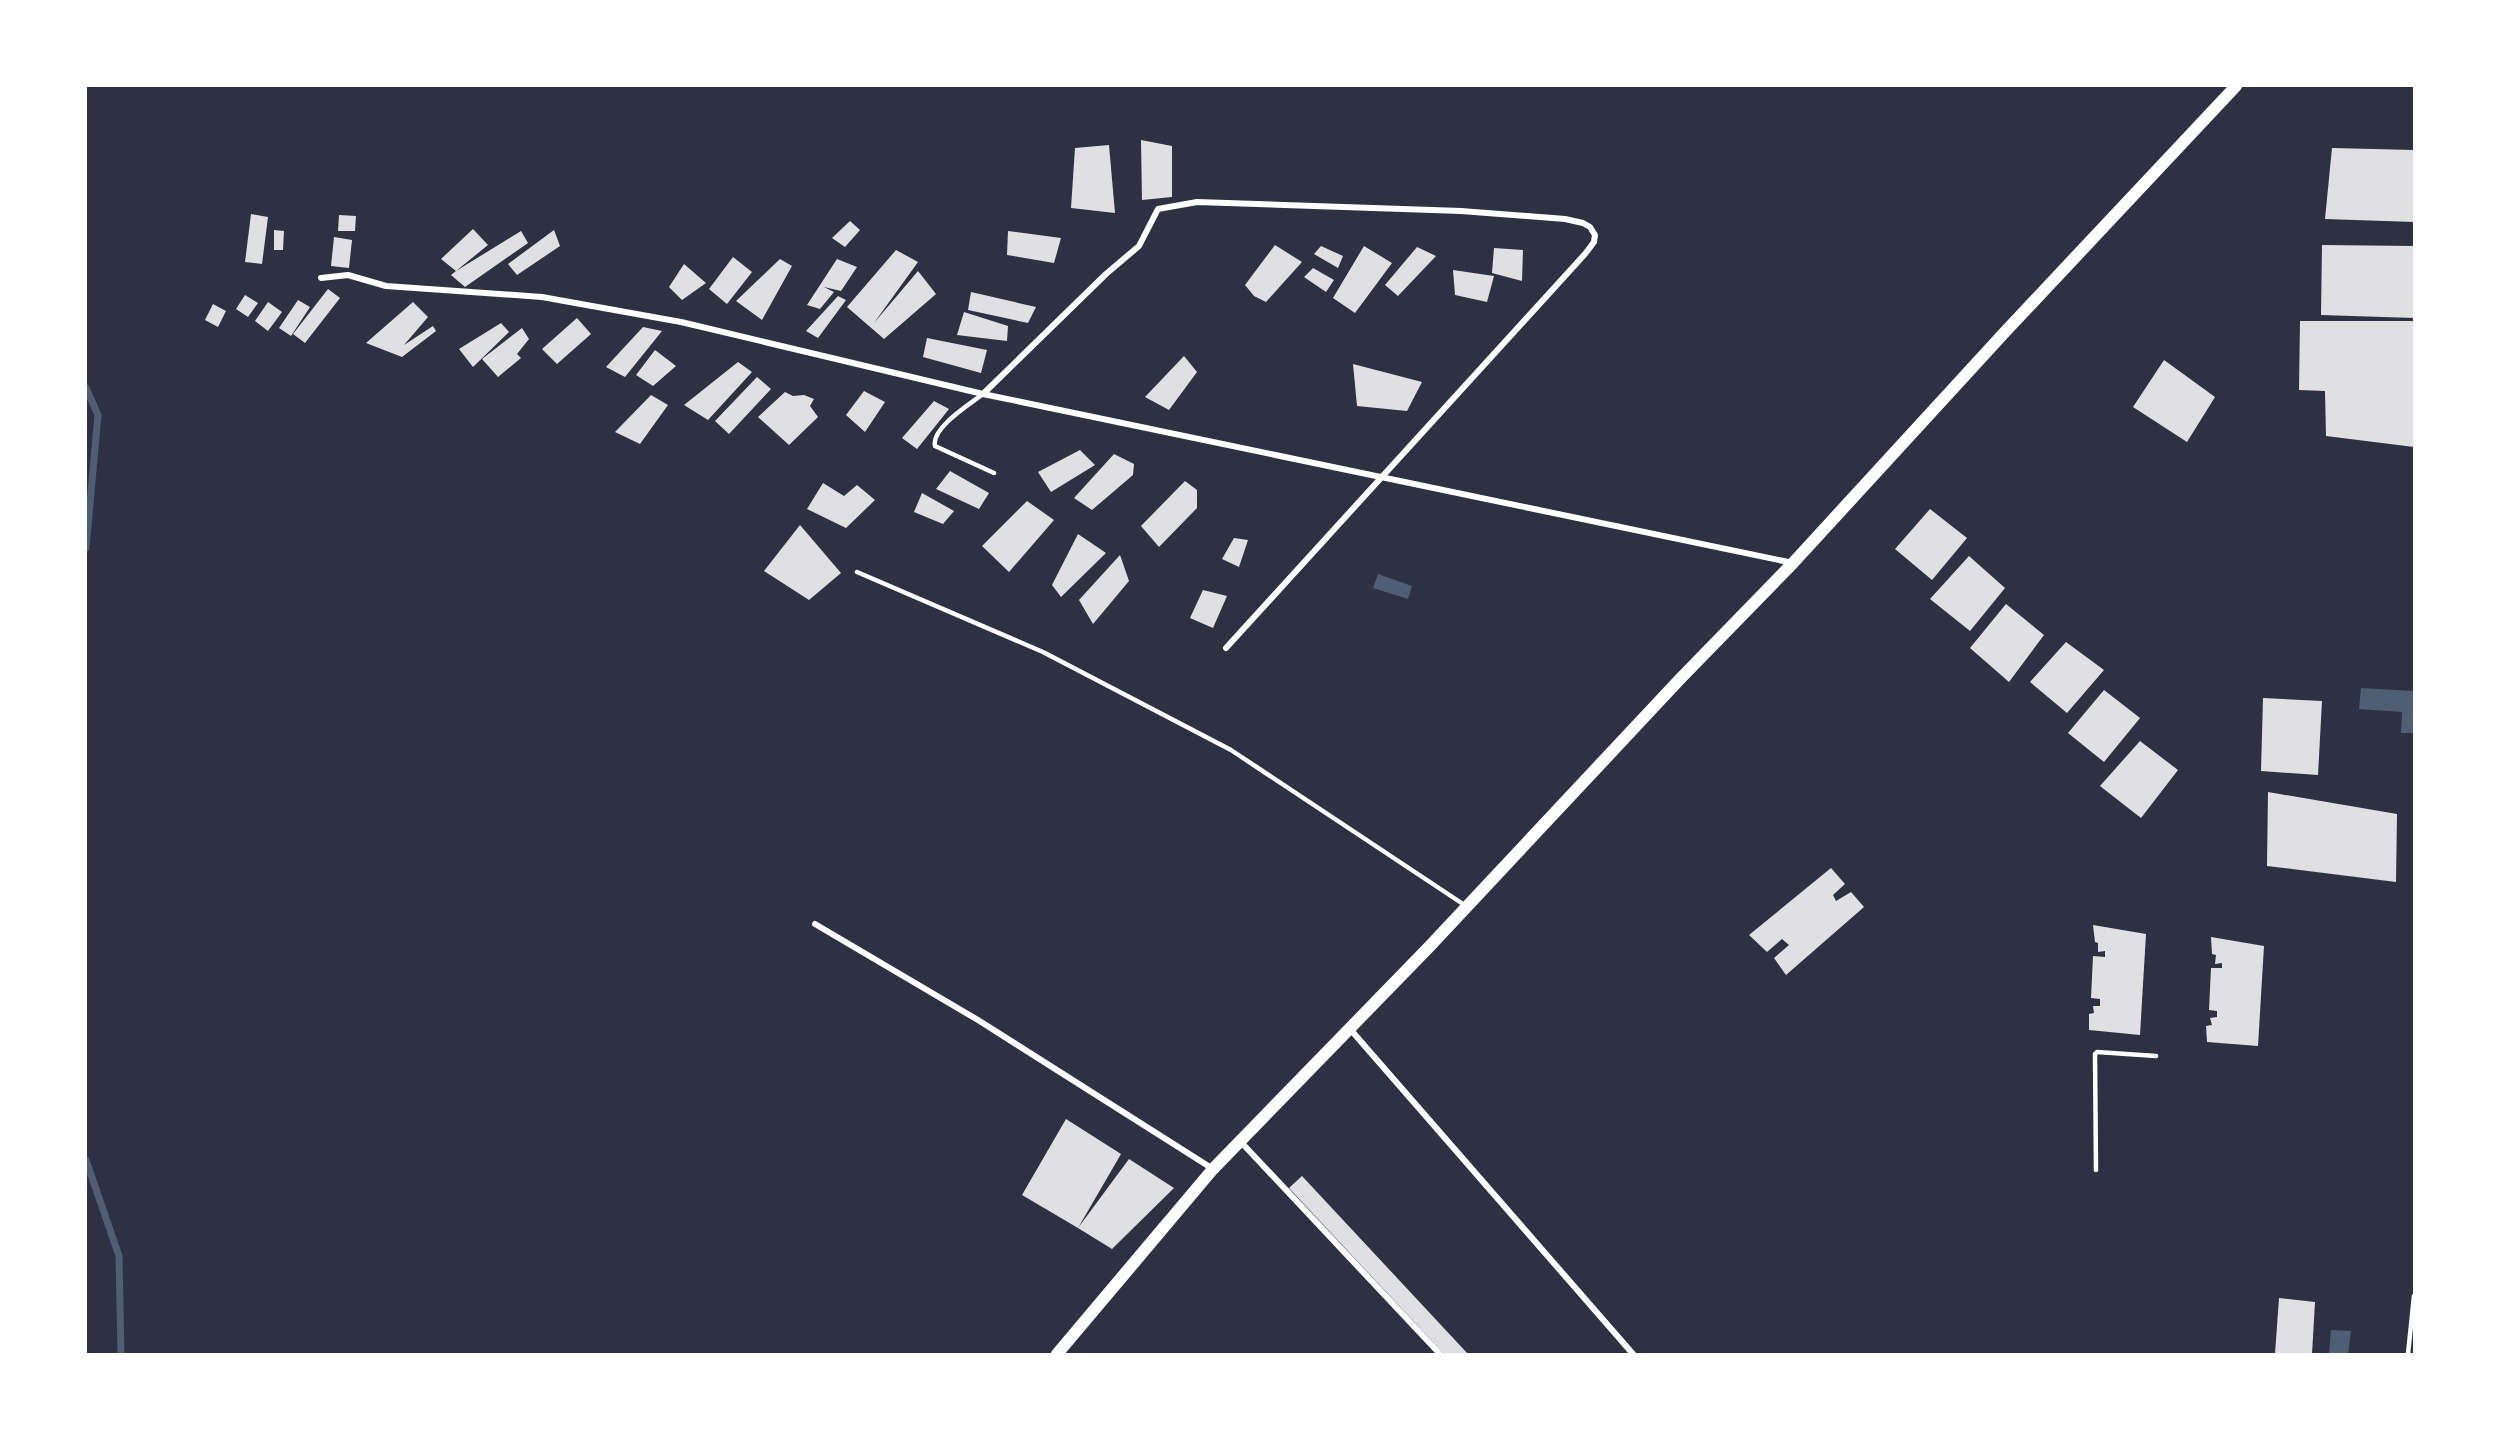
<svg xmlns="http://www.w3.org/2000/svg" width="2500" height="1440" font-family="'Exo 2',sans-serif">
<rect width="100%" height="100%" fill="#2d3142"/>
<path fill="#4f5d75" d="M1378,574L1412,586L1408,599L1373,588Z
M2361,688L2414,691V733H2401L2402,712L2359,709Z
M2331,1330L2351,1331L2348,1354H2329Z"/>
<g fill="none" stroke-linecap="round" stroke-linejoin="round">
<path stroke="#4f5d75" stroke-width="7" d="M86,388L98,415L86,548
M86,1160L119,1256L121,1354"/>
</g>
<path fill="#e0e0e3" d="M1141,140L1172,146V197L1142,200Z
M1109,145L1115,213L1071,208L1075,148Z
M2332,148L2414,150V222L2325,219Z
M251,214L268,217L262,264L245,262Z
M339,215L356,216L355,231H338Z
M850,221L860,230L845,247L832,238Z
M473,229L488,245L456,271L521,231L528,243L465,287L451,275L456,271L441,259Z
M274,230L284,231L283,250H274Z
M554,230L560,246L517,275L508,264Z
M1008,231L1061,238L1054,263L1007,255Z
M334,237L352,240L349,268L331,266Z
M1275,245L1302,262L1266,302L1254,296L1245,285Z
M2322,245L2414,246V318L2321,315Z
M1321,246L1343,256L1338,268L1314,254Z
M1364,246L1392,263L1355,313L1333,298Z
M1417,247L1436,256L1398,296L1385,285Z
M1494,248L1523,250L1522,281L1492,273Z
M896,250L918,262L874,323L918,271L936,294L884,339L847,307Z
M733,257L752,272L727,304L709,289Z
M780,259L792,266L762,320L736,301Z
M837,259L857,267L841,291L824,287L834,292L820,309L807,305Z
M684,264L706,283L682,300L669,287Z
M1313,268L1334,280L1326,292L1304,277Z
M1453,270L1494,276L1487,302L1455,295Z
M328,289L340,298L305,343L293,334Z
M971,292L1036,307L1028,323L968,310Z
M245,295L258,303L248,317L236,309Z
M838,296L846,300L818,338L806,331Z
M298,300L310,307L291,336L279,328Z
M268,302L282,312L268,331L255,321Z
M413,302L428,317L404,345L433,326L436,331L402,357L366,343Z
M213,304L226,311L218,327L205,320Z
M964,312L1008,326L1007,341L957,335Z
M577,318L591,334L557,364L542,349Z
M2300,321H2414V447L2326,436L2325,391L2299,390Z
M501,323L509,332L473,367L459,349Z
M643,327L662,331L625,377L606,367Z
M522,328L529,339L517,354L521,358L498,377L482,359Z
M927,338L987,350L981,373L923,357Z
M655,350L676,366L653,386L636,375Z
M1184,356L1197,372L1169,410L1145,397Z
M2164,360L2215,397L2187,442L2133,407Z
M738,362L752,372L708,420L684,405Z
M1353,364L1422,382L1407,411L1357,406Z
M757,377L771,389L729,434L715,421Z
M864,391L885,402L865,432L846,415Z
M785,392L793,396L804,395L814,399L810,406L818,417L789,445L758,417Z
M651,395L668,405L640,444L615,432Z
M934,401L949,409L917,449L902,438Z
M1080,450L1095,465L1051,492L1038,472Z
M1114,454L1134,464L1133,475L1092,510L1074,498Z
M950,471L989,493L979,509L936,489Z
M1185,481L1197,490V508L1159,547L1141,526Z
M823,483L844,496L857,485L875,500L846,528L807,509Z
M922,493L954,511L943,524L914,512Z
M1027,501L1054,520L1009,572L982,546Z
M1930,509L1967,538L1932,580L1895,549Z
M800,525L841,573L809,600L764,571Z
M1078,534L1106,553L1061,597L1052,585Z
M1234,538L1248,540L1239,567L1222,559Z
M1120,555L1129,581L1093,624L1079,600Z
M1969,556L2005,588L1970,631L1930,599Z
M1203,590L1227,596L1213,628L1190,618Z
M2006,604L2044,635L2009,682L1970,648Z
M2066,642L2104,670L2067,713L2030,682Z
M2104,690L2140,718L2104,762L2068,733Z
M2263,698L2322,701L2318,775L2261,771Z
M2140,741L2178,770L2141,818L2100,786Z
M2268,792L2397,814L2396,882L2267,866Z
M1831,868L1845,884L1833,895L1836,901L1851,892L1864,907L1786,975L1774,958L1789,945L1782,939L1767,952L1749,935Z
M2093,925L2146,934L2140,1035L2089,1030V1014L2094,1013L2093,1006H2100V999L2091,998L2093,956L2105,957V951L2098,952V943L2095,942Z
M2211,937L2264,946L2258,1046L2207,1042L2206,1026L2212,1025L2210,1018L2217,1017V1011L2209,1010L2211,968H2222V963L2215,964L2216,955L2212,954Z
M1066,1119L1121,1154L1078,1228L1129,1159L1174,1188L1112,1249L1078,1228L1022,1195Z
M1302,1176L1468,1354H1444L1289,1188Z
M2279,1298L2315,1302L2312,1354H2275Z"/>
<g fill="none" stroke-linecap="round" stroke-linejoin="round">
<path stroke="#fff" stroke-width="4.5" d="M983,394C970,404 931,428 935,446L994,473
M857,572L1043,652L1231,750L1466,906
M2096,1170L2095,1054L2097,1052L2156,1056
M2408,1354L2414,1296"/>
<path stroke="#fff" stroke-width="6" d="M321,278L348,275L386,286L542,297L681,322L983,394L1793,563
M983,394L1106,274L1139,246L1158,209L1197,202L1461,211L1565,219L1583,223L1590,227L1595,235L1594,242L1585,254L1226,648
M815,924L978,1020L1213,1169
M1350,1029L1633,1354
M1240,1141L1440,1354"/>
<path stroke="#fff" stroke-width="12" d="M1057,1354L1213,1169L1429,947L1680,679L1793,563L2004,333L2236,86"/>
</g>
<rect width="2500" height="1440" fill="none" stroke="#ffffff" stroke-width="174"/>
</svg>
